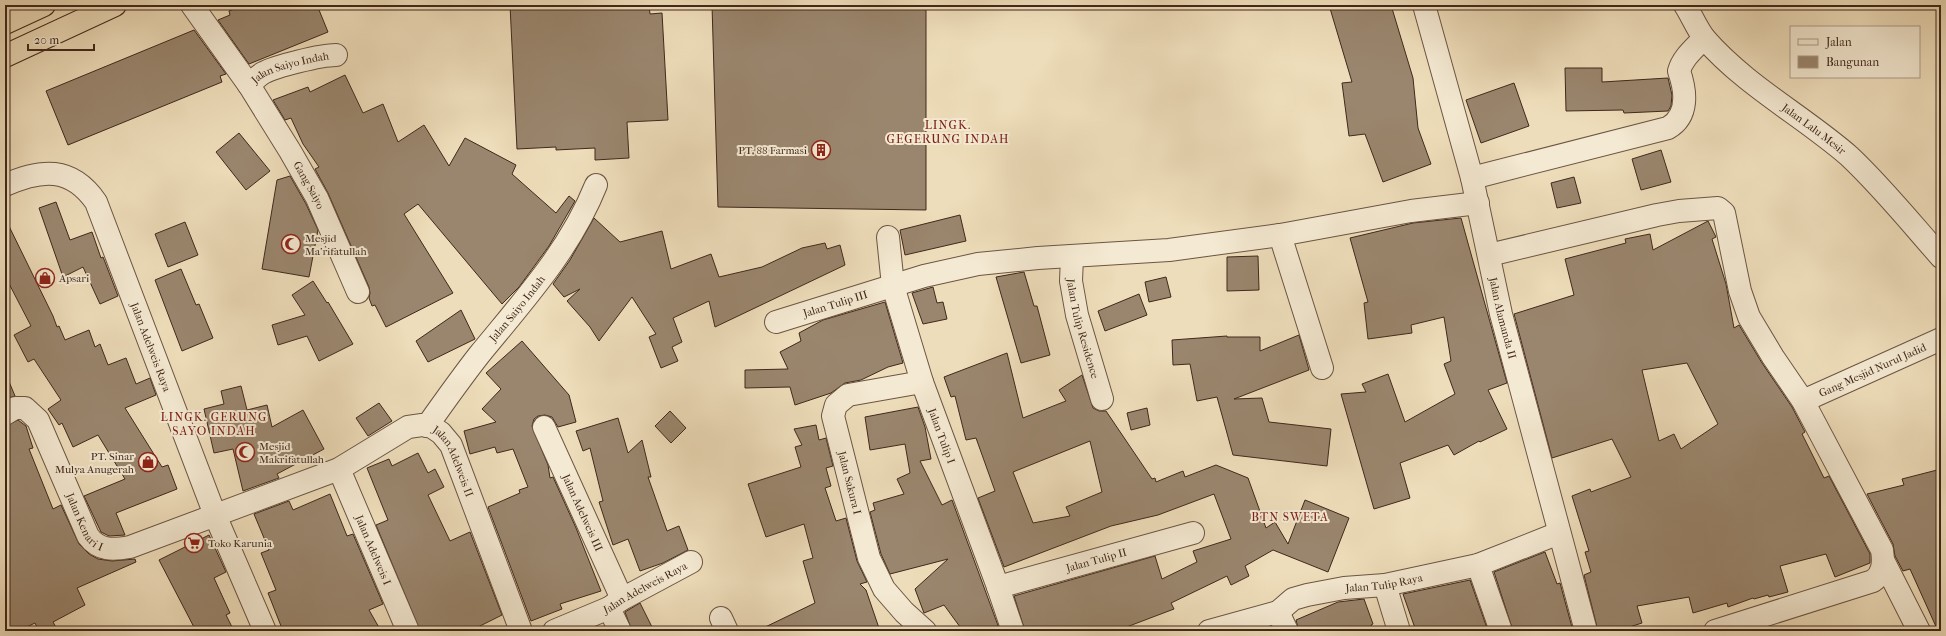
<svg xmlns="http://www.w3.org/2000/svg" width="1946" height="636" font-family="'IM FELL French Canon',serif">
<rect width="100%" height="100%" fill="#eeddba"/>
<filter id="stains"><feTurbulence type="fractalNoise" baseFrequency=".005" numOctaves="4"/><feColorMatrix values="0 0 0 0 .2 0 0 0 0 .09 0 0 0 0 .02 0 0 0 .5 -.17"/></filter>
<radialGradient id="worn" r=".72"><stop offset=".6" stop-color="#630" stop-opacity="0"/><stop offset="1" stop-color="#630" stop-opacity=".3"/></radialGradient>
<path fill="#9a866e" stroke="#40281b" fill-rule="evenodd" d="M244,5H317L328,32L249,64L218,20L230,15L229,11Z
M510,5H649L650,14L662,13L668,120L627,122L629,158L595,160V148L556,150V147L517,149Z
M712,5H926V210L718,207Z
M1329,5H1391L1413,78L1418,128L1431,164L1383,182L1365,134L1349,136L1342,83L1352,82Z
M194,30L226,74L220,76L222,82L68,145L46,91Z
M1565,68H1602V82L1668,78L1672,95L1671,106L1668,111L1624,113L1623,110L1566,111Z
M345,75L363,113L383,104L398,142L424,125L449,166L465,138L516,165L512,174L556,213L569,196L575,201L549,246L519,287L502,304L418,204L404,214L453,293L386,327L375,305L372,306L369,298L370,293L369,287L328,193L315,169L319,167L303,144L291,118L285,120L273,100L308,87L310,92Z
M1514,83L1529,126L1481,143L1466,100Z
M239,133L270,171L246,190L216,152Z
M1661,150L1671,182L1641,190L1632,159Z
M290,176L306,204L318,230L309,277L262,269L277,180Z
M1574,177L1581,203L1557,208L1551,183Z
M56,202L70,240L92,232L101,258L103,257L105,262L118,296L100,304L83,267L63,277L39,208Z
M960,215L966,241L905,255L900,230Z
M5,218L53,316L57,327L59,326L65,340L89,330L95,347L100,344L108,365L126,358L136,384L150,378L156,395L125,408L162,467L168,465L177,489L116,513L125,535L109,536L101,532L84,496L125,479L98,435L73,447L62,423L59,425L48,409L61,400L34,359L28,362L14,335L31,326L5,276Z
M594,218L620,242L662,231L671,269L711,254L719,277L762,267L802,248L825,243L827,249L840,245L845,265L715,327L709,301L673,318L682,342L672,347L678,361L661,368L649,337L656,334L632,297L599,341L590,327L567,301L580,289L564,297L553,284L570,260Z
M1461,218L1507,383L1488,390L1507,429L1480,442L1479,441L1454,455L1448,445L1400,463L1410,498L1374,509L1341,394L1366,392L1362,384L1388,374L1405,422L1455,394L1444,364L1451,361L1444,317L1411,325L1412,333L1368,339L1364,303L1368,302L1350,238L1413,223Z
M1708,221L1716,237L1712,239L1726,284L1734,328L1739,325L1762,363L1792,407L1805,432L1802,434L1824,478L1829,476L1870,554V563L1835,577L1826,554L1780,566L1788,592L1769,597L1768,595L1754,599L1753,598L1728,607L1727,603L1693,613L1689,597L1637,606L1642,623L1617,631H1598L1584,575L1591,572L1585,552L1589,551L1572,496L1590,489L1591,492L1631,477L1612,439L1552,458L1514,314L1574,295L1565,259L1626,243L1625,239L1650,234L1653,250ZM1687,363L1718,424L1681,449L1674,434L1659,441L1642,370Z
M185,222L198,255L168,267L155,234Z
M1258,256L1259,290L1227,291V257Z
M181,269L196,305L199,304L213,338L182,351L155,280Z
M1024,272L1034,306H1037L1050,355L1021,363L996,277Z
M1166,277L1171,297L1149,302L1145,282Z
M313,281L327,303L328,302L353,344L319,361L307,336L278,345L272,325L305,315L292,295Z
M933,287L937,303L943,302L947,319L923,324L912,293Z
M1139,294L1147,315L1105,331L1098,311Z
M885,302L903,363L888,367L861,380L845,383L831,393L795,405L790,387L745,388V370L788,369L780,352L801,341L799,333L823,320Z
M461,310L475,339L428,362L416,341Z
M1299,335L1309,370L1234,399L1262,398L1269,422L1331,429L1327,466L1233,455L1217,397L1197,401L1190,364L1173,365L1172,340L1227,336V337H1260V351Z
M522,341L569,395L576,422L558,427L552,417L545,415L538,416L534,419L532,426L548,465L550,478L553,477L576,528L601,591L560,604L562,609L531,621L488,507L520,493L519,490L528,487L513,449L497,453L495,447L470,454L464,431L496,422L482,409L501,389L486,373Z
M1007,353L1023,418L1066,401L1059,390L1082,375L1093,408L1099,411H1106L1152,479L1155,478L1156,482L1183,471L1185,477L1216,465L1248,478L1266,528L1275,522L1288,544L1305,500L1349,518L1328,572L1273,550L1245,566L1249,576L1231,585L1227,576L1171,603L1174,609L1116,631H1025L1014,596L1155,556L1162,579L1197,562L1193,551L1231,539L1214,494L1158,515L1111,526L1004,567L978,498L995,491L976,438L966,440L955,396L951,397L944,377ZM1090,441L1102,492L1066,507L1070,516L1033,523L1013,472Z
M5,372L15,396L5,399Z
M241,386L247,410L267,405L272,427L303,410L324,449L277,474L279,478L243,491L233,449L214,453L204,409L224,404L221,391Z
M379,403L392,421L368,436L356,418Z
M918,407L925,427L931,459L920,461L942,505L952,500L1000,631H963L944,605L924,613L915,589L948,559L890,574L881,554L870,512L875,510L873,503L904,494L897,479L910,473L905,444L870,450L865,417Z
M1147,408L1150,425L1131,430L1127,413Z
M670,411L686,428L671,443L655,426Z
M618,418L628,453L642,440L651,477H648L667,531L679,526L688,550L663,563L640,571L628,539L613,545L599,502L603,501L590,448L583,451L576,431Z
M18,420L26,426L33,448L29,449L53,509L61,505L79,544L89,554L98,559L112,561L135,559L136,562L77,588L85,605L53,622L58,631H39L35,623L18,631H5V426Z
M816,425L819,440L826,438L833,466L826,468L831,486L825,488L836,521L846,518L857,561L867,582L860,584L866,590L880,631H757L815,603L803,561L813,558L804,524L766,537L748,484L801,467L795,447L802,445L794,429Z
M418,453L428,473L435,469L444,487L428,495L450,541L470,532L502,615L470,631H420L376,525L388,520L367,468L389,459L392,466Z
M1941,469V631H1938L1910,569L1903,571L1895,556L1893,544L1867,494L1904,485L1902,479Z
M330,494L347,536L353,534L383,604L369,610L381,631H283L268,593L276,590L261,553L269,550L254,514L289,501L293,510Z
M209,535L226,572L214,578L230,613L226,615L234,631H196L159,560Z
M1545,552L1557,584L1560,583L1573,631H1513L1494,572Z
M1470,580L1488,631H1416L1403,594Z
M1364,599L1373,624L1371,625L1373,631H1299L1296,620L1338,602Z
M640,603L654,631H632L625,612Z"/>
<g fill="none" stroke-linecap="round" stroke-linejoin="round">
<g stroke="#6c5543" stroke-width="24">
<g id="minor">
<path id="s1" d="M192,5L249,85L290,151L317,198L358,292"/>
<path id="s2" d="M1424,5L1472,178L1501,314L1586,631"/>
<path id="s3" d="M1685,5C1692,16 1697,29 1705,39C1746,86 1803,116 1849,156C1882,187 1911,223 1941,257"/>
<path id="s4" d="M249,85C253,81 258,76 263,73C276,66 321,55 336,55"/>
<path d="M1472,178L1668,128C1689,116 1686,91 1679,71C1683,57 1695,48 1704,38"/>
<path id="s5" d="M5,185C41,169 71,166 96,202L215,515L265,631"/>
<path d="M1280,235L1322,368"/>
<path id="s6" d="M888,237L893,286L922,382L998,587L1013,631"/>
<path d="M1489,255L1657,215L1679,211L1718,208L1724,213L1740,291L1749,317L1773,357L1803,401L1882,550C1884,563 1883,574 1873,581L1715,631"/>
<path id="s7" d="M1072,257L1071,281L1077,315L1102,399"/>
<path id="s8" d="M776,322L924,276L978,264L1038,258L1169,250L1280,235L1411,211L1478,203"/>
<path id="s9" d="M922,382L848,395L836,405L833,416L869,558L884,589L904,612L925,631"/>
<path id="s10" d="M1803,401L1941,339"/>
<path id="s11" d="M5,414L15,408H25L38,420L88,536C99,551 113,550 130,547L339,469L408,427L422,425L432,427L441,433L451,445L521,631"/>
<path id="s12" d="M427,426C444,402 461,378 479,355C523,301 570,250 596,185"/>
<path id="s13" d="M544,427L622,599"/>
<path id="s14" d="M339,469L408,631"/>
<path d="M1883,560L1919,631"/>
<path d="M1478,565L1501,631"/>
<path d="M1385,585L1399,631"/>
<path id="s15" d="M998,587L1193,533"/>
<path d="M609,608L620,631"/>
<path d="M1278,612L1287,631"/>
<path d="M721,618L727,631"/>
<path id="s16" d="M554,631L609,608L622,599L691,562"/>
<path id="s17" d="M1209,631L1278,612L1293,599L1307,595L1344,588L1385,585L1478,565L1559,533"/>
</g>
</g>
<g stroke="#40281b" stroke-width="24">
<path id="highway" d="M5,23L44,5
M5,56L115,5"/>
</g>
<use href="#minor" stroke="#f4e9d2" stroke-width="22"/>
<use href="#highway" stroke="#eeddba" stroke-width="22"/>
</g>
<defs>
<g id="building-ring" transform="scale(1)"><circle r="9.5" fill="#f4e9d2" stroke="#8f2418" stroke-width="1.5"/><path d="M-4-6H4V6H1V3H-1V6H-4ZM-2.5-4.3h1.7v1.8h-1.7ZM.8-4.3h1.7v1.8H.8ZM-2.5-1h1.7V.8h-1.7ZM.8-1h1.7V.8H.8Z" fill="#8f2418"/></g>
<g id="mosque-ring" transform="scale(1)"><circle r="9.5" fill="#f4e9d2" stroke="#8f2418" stroke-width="1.5"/><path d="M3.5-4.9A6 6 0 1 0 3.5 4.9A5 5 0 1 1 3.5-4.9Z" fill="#8f2418"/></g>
<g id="shop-ring" transform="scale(1)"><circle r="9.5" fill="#f4e9d2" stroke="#8f2418" stroke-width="1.5"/><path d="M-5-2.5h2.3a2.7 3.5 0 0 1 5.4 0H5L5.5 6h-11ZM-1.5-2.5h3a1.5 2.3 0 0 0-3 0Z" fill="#8f2418"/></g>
<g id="supermarket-ring" transform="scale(1)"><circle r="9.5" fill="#f4e9d2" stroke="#8f2418" stroke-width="1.5"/><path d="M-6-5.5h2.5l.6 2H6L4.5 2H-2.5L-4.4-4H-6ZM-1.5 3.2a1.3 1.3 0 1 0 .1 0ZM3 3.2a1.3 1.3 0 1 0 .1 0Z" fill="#8f2418"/></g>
</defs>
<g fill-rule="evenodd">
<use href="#building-ring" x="821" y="150"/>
<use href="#mosque-ring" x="291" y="244"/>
<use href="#shop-ring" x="45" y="278"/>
<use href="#mosque-ring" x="245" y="452"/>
<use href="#shop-ring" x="148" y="462"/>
<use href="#supermarket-ring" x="194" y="543"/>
</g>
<g text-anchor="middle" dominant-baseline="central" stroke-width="4" stroke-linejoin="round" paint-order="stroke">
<g font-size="11" fill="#40281b" stroke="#f4e9d2">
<text stroke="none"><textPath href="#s4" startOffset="46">Jalan Saiyo Indah</textPath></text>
<text stroke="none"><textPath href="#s3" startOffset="181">Jalan Lalu Mesir</textPath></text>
<text stroke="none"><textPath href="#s1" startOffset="215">Gang Saiyo</textPath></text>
<text stroke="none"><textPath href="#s8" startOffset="62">Jalan Tulip III</textPath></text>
<text stroke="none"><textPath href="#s12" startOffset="148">Jalan Saiyo Indah</textPath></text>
<text stroke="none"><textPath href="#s2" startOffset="323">Jalan Alamanda II</textPath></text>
<text stroke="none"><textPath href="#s7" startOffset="73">Jalan Tulip Residence</textPath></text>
<text stroke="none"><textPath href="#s5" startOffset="258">Jalan Adelweis Raya</textPath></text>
<text stroke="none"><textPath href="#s10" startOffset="76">Gang Mesjid Nurul Jadid</textPath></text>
<text stroke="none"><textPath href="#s6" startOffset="207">Jalan Tulip I</textPath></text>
<text stroke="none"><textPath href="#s11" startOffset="582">Jalan Adelweis II</textPath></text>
<text stroke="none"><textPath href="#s9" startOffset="171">Jalan Sakura I</textPath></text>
<text stroke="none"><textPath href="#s13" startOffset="94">Jalan Adelweis III</textPath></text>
<text stroke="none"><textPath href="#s11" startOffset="152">Jalan Kenari I</textPath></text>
<text stroke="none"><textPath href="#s14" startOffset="88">Jalan Adelweis I</textPath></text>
<text stroke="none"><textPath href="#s15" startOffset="102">Jalan Tulip II</textPath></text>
<text stroke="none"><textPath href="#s17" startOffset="184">Jalan Tulip Raya</textPath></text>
<text stroke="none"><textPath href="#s16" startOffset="101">Jalan Adelweis Raya</textPath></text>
</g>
<g font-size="11" fill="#40281b" stroke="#f4e9d2" text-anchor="start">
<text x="807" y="150" text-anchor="end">PT. 88 Farmasi</text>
<text x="305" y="238">Mesjid<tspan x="305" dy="13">Ma'rifatullah</tspan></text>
<text x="59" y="278">Apsari</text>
<text x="259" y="446">Mesjid<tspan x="259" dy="13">Makrifatullah</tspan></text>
<text x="134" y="456" text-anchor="end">PT. Sinar<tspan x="134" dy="13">Mulya Anugerah</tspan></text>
<text x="208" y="543">Toko Karunia</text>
</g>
<g font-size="12" letter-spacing="1" fill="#7a1f14" stroke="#f4e9d2">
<text x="948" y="125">LINGK.<tspan x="948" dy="14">GEGERUNG INDAH</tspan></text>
<text x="214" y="417">LINGK. GERUNG<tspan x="214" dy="14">SAYO INDAH</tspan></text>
<text x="1290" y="517">BTN SWETA</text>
</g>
</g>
<rect width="1946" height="636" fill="none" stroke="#eeddba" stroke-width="20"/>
<rect x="6" y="6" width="1934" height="624" fill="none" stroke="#40281b" stroke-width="2"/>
<rect x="10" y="10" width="1926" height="616" fill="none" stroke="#40281b"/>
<rect x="1790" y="26" width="130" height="52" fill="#f4e9d2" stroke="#ac9c89"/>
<rect x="1798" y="39" width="20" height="6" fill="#f4e9d2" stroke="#ac9c89"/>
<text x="1826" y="46" font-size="12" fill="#40281b">Jalan</text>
<rect x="1798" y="56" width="20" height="12" fill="#9a866e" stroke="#ac9c89"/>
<text x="1826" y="66" font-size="12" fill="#40281b">Bangunan</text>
<path d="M28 44v6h66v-6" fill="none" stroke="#40281b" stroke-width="2"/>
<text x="34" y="44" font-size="12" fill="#40281b" stroke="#f4e9d2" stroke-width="3" paint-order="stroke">20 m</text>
<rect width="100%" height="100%" filter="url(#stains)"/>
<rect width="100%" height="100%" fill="url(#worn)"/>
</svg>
